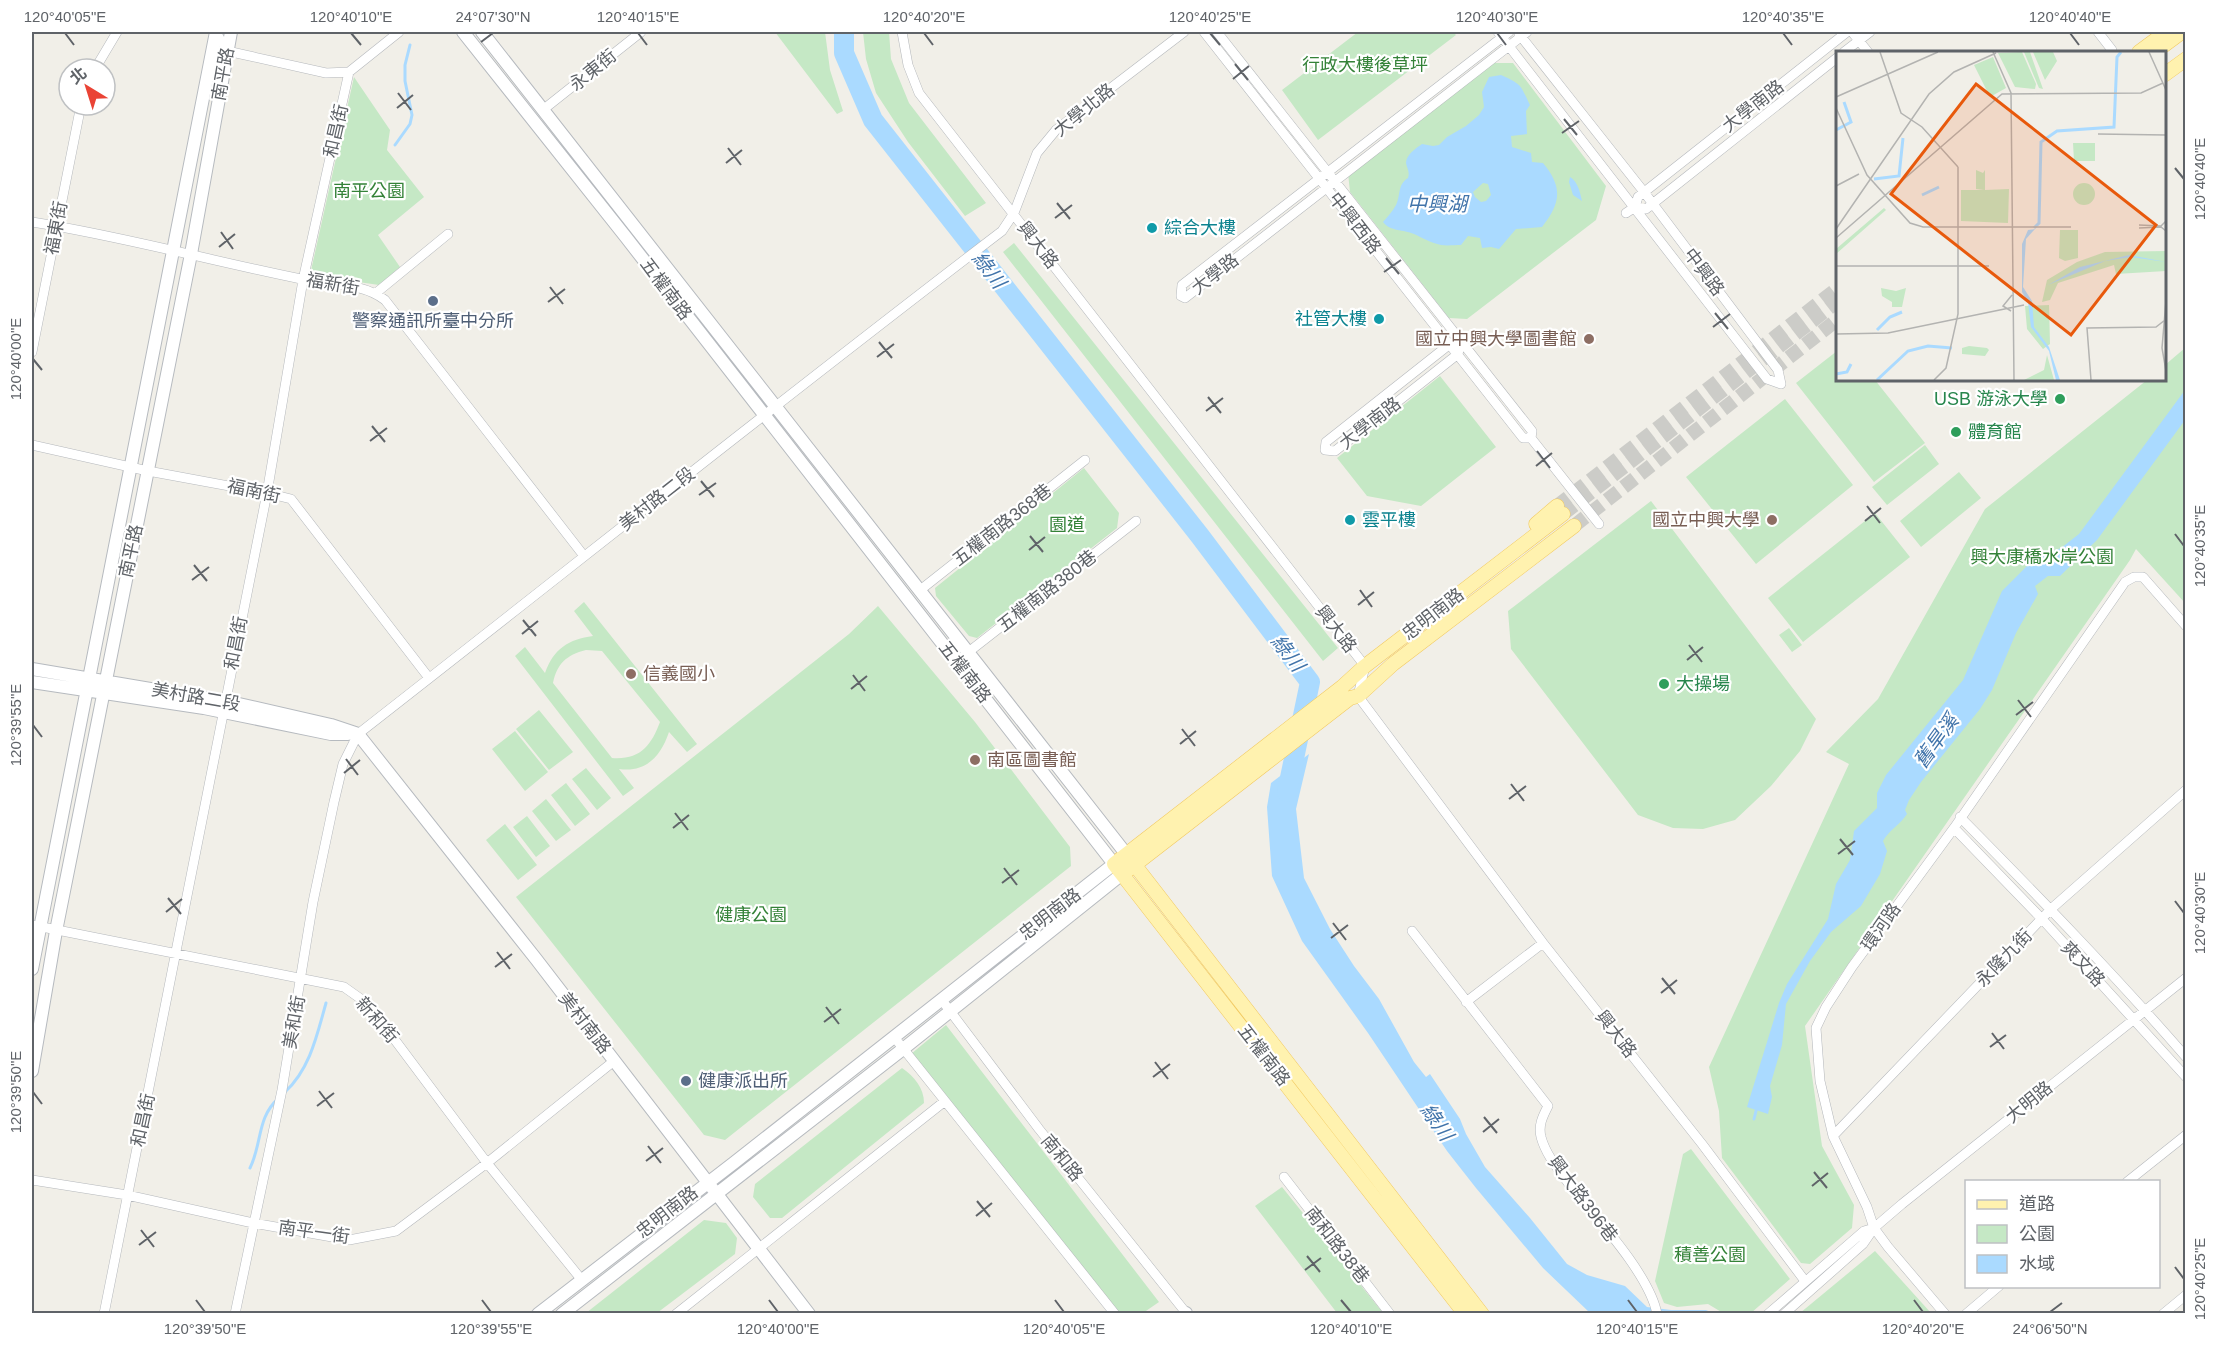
<svg xmlns="http://www.w3.org/2000/svg" width="2217" height="1345" font-family="Helvetica,'Noto Sans TC',sans-serif">
<rect width="100%" height="100%" fill="#f1efe8"/>
<path fill="#c5e8c5" fill-rule="evenodd" d="M775,32H825L830,70L843,111L837,114Z
M863,32H889L891,59L909,103L986,203L965,216L908,142L876,93L866,59Z
M1358,32H1453L1456,35L1318,140L1282,90Z
M1487,63H1513L1606,186L1596,220L1467,319L1449,318L1350,192L1348,173Z
M354,77L390,130L387,150L424,197L378,235L400,267L379,285L310,275Z
M1014,243L1338,648L1323,661L1003,252Z
M2185,348V603L2136,549L2130,560L1805,1026L1822,1146L1854,1205L1852,1228L1810,1264L1801,1263L1722,1158L1719,1111L1709,1067L1849,764L1826,752L1878,699L1985,509L2147,380H2164L2165,365Z
M1837,351L1838,380H1875L1925,443L1874,482L1796,383Z
M1440,376L1496,447L1421,506L1367,496L1337,458Z
M1785,399L1853,485L1756,564L1686,477Z
M1925,445L1939,464L1887,505L1872,487Z
M1084,468L1119,513L1117,528L977,638L969,636L936,596L935,588Z
M1959,472L1981,498L1921,547L1900,521Z
M1651,501L1816,719L1800,751L1771,786L1735,820L1703,829L1673,828L1638,815L1511,649L1508,611Z
M1875,513L1910,557L1803,642L1768,598Z
M584,602L697,744L687,752L669,732C661,756 646,773 619,769L634,788L623,796L515,656L525,647L545,673C553,649 569,639 593,636L574,611ZM586,650L602,651L660,722C651,746 640,760 612,758L553,683C557,664 566,655 586,650Z
M878,606L975,722L1070,847L1071,866L725,1140L704,1135L516,897L849,634Z
M1789,628L1802,645L1792,652L1779,635Z
M539,710L573,752L549,770L516,729Z
M515,731L548,772L525,791L492,749Z
M586,768L611,798L597,810L572,779Z
M566,783L590,814L575,826L551,795Z
M546,799L571,830L556,841L532,811Z
M527,816L550,846L536,857L513,827Z
M505,824L537,865L518,880L486,840Z
M946,1025L1159,1302L1143,1313H1110L911,1054Z
M902,1068C914,1076 924,1088 924,1103L782,1218H770L753,1197L755,1184Z
M1691,1149L1790,1279L1751,1313H1723L1708,1304L1677,1307L1664,1303L1655,1281L1683,1154Z
M1282,1187L1383,1313H1337L1255,1206Z
M704,1220L726,1223L737,1238L735,1254L657,1313H586Z
M1875,1251L1931,1313H1800Z"/>
<path fill="#aadaff" fill-rule="evenodd" d="M1501,75C1523,85 1520,85 1530,105L1526,111L1527,134L1511,136L1512,147L1531,153L1532,162L1543,163C1563,187 1561,203 1542,227L1516,229L1499,249L1491,247L1482,248L1480,238L1468,236L1461,245C1455,245 1447,246 1441,245C1431,243 1423,238 1414,234C1403,229 1391,232 1383,222C1388,216 1393,211 1396,205C1401,195 1397,185 1408,178C1410,171 1407,169 1406,163C1406,155 1416,148 1422,144L1433,146L1439,145L1447,137L1466,126L1479,115L1484,107L1482,92L1489,77ZM1483,183L1488,184L1491,195L1486,201L1481,202L1475,197L1473,192Z
M1570,177C1578,182 1580,192 1582,201L1573,195L1569,182Z
M2185,390V420L2097,540L2060,576H2048L2035,586L2038,594L2016,633L1992,690L1980,709L1921,782L1909,800L1905,810L1907,814C1900,825 1889,830 1883,841L1887,851L1880,874L1861,906L1831,932L1810,961L1786,1004L1782,1045L1770,1086L1772,1097L1768,1114L1747,1107L1779,1003L1787,984L1828,919L1836,884L1850,860L1854,831L1877,808V793L1886,775L1963,680L2002,591L2034,559L2061,548L2079,534Z
M1309,754L1296,809L1304,878L1330,929L1354,966L1379,999L1414,1062L1426,1077L1430,1074L1460,1119L1466,1134L1485,1167L1530,1218L1567,1264L1587,1275L1625,1286L1647,1307L1671,1310H1706L1713,1313H1593L1589,1312L1543,1268L1476,1188L1447,1151L1368,1033L1302,941L1272,876L1267,807L1271,783Z"/>
<g fill="none" stroke-linecap="round" stroke-linejoin="round">
<path stroke="#aadaff" stroke-width="3" d="M395,145L410,124L412,115L405,81V65L410,45
M285,1092C310,1069 317,1035 326,1003
M1754,1119L1757,1107
M250,1168C262,1144 257,1117 278,1099"/>
<path stroke="#aadaff" stroke-width="20" d="M844,32V53L873,120L1200,536L1310,682L1287,792"/>
<path stroke="#ccccc8" stroke-width="14" stroke-dasharray="14 7" stroke-linecap="butt" d="M1557,506L1838,288
M1563,514L1838,301
M1574,526L1838,319"/>
<g stroke="#b5b8bc" stroke-width="10">
<path id="street" d="M214,32H216L227,51L326,73L349,72
M902,32L908,65L919,93L1365,666L1358,696L1543,943L1702,1144L1805,1281
M1204,32L1523,438H1531
M1217,32L1532,431L1531,438L1599,524
M1498,32L1767,379L1781,384
M1509,32L1182,285L1181,296L1185,298L1527,32
M1852,32L1868,52
M2098,32L2112,50
M1519,34L1644,192L1778,370L1781,384
M1844,52L1870,32
M95,69L117,32
M544,109L641,32
M1635,207L1646,209L1838,57
M1626,213L1635,207L1638,197L1847,32
M32,222C122,236 211,261 301,279C328,285 362,282 385,300L584,556
M376,293L448,234
M1459,350L1458,354L1335,451L1325,450L1326,442L1450,344L1461,342L1466,337
M32,352L81,105
M32,445L148,471L267,493L291,499L429,678
M919,591L1085,460
M957,661L1136,521
M1960,817C2037,895 2114,974 2186,1057
M1954,828L2042,919L2186,1077
M32,925L344,987L368,1004L487,1163L581,1279
M1412,931L1548,1106C1543,1116 1538,1125 1541,1137C1546,1155 1558,1169 1569,1184C1595,1216 1650,1275 1657,1314
M941,999L1039,1129L1187,1314
M1466,1002L1543,943
M894,1037L1115,1314
M1833,1136L2051,909L2186,790
M1284,1177L1390,1314
M32,1180L127,1195L253,1223L349,1240L396,1231L487,1163L614,1061
M2127,1182L2186,1135
M104,1314L267,493L303,280L349,72L399,32
M235,1314L282,1090L313,902L334,802L343,764L358,734C573,566 786,396 1002,231L1014,213L1037,153L1056,130L1184,32
M676,1314L945,1101
M1768,1314L1864,1231L1874,1228
M1784,1314L1863,1244L1874,1228L1902,1204L2186,978
M1945,1314L1888,1247L1874,1228L1867,1207L1833,1136L1820,1081L1816,1028L1826,1007L1852,967L1954,828L2125,582L2134,577H2143L2186,626
M1966,1314L1999,1286
M2163,1314L2186,1295"/>
</g>
<g stroke="#b6babf" stroke-width="14">
<path id="secondary" d="M463,32L625,236L1114,864L735,1162L538,1314
M482,32L1127,855
M32,669L239,704L331,725L358,734
M32,682L204,708L331,734H348
M358,734L536,959L809,1314
M32,969L216,32
M32,1071L56,931L191,254L231,32
M562,1314L903,1049L1122,874
M1185,1314L1186,1313"/>
</g>
<g stroke="#f2c960" stroke-width="15">
<path id="primary" d="M2139,52L2166,32
M2155,52L2182,32
M2164,75L2186,59
M1536,524L1557,506
M1127,855L1482,1314
M1128,870L1350,698L1358,696L1393,664L1574,526
M1465,1314L1114,864L1342,687L1365,666L1563,514"/>
</g>
<use href="#street" stroke="#fff" stroke-width="9"/>
<use href="#secondary" stroke="#fff" stroke-width="12"/>
<use href="#primary" stroke="#fff2af" stroke-width="14"/>
</g>
<path fill="none" stroke="#5f6368" stroke-width="2" d="M65,33L74,45M351,33L361,45M638,33L647,45M924,33L933,45M1210,33L1220,45M1497,33L1506,45M1783,33L1792,45M2070,33L2079,45M481,42L493,33M1235,64L1248,80M1233,79L1249,66M398,93L411,110M397,108L413,95M1564,119L1577,135M1562,133L1579,121M728,148L741,165M726,163L742,150M2175,168L2184,179M1057,203L1070,219M1055,218L1072,205M221,232L233,249M219,247L235,234M1386,258L1399,274M1384,272L1401,260M550,287L563,304M548,302L565,289M1715,313L1728,329M1713,327L1730,314M879,342L892,358M877,357L894,344M33,359L42,370M1208,397L1221,413M1206,411L1223,398M372,426L385,442M370,441L387,428M1537,451L1550,468M1536,466L1552,453M701,481L714,497M699,495L716,483M1867,506L1880,523M1865,521L1881,508M2175,534L2184,546M1030,536L1043,552M1029,550L1045,537M194,565L207,581M192,580L209,567M1360,590L1372,607M1358,605L1374,592M523,620L536,636M522,634L538,621M1689,645L1702,662M1687,660L1703,647M853,675L865,691M851,689L867,676M2018,700L2031,717M2016,715L2033,702M33,725L42,737M1182,729L1195,746M1180,744L1196,731M346,759L358,775M344,773L360,760M1511,784L1524,801M1509,799L1526,786M675,813L688,830M673,828L689,815M1840,839L1853,855M1838,854L1855,841M1004,868L1017,885M1002,883L1019,870M168,898L181,914M2175,901L2184,913M166,912L182,899M1333,923L1346,940M1331,938L1348,925M497,952L510,969M495,967L512,954M1662,978L1675,994M1661,993L1677,980M826,1007L839,1024M824,1022L841,1009M1992,1033L2004,1049M1990,1047L2006,1035M1155,1062L1168,1079M1153,1077L1170,1064M319,1091L332,1108M33,1092L42,1104M317,1106L334,1093M1484,1117L1497,1133M1483,1132L1499,1119M648,1146L661,1163M646,1161L663,1148M1814,1172L1827,1188M1812,1186L1828,1173M977,1201L990,1217M976,1216L992,1203M141,1230L154,1247M139,1245L156,1232M1307,1256L1320,1272M2175,1267L2184,1279M1305,1270L1321,1258M196,1300L205,1312M482,1300L491,1312M769,1300L778,1312M1055,1300L1064,1312M1341,1300L1351,1312M1628,1300L1637,1312M1914,1300L1923,1312M2050,1312L2062,1303"/>
<g fill="#0f9aa8" stroke="#fff" stroke-width="2">
<circle cx="1152" cy="228" r="6"/>
<circle cx="1379" cy="319" r="6"/>
<circle cx="1350" cy="520" r="6"/>
</g>
<g fill="#5c6f8a" stroke="#fff" stroke-width="2">
<circle cx="433" cy="301" r="6"/>
<circle cx="686" cy="1081" r="6"/>
</g>
<g fill="#8d6e63" stroke="#fff" stroke-width="2">
<circle cx="1589" cy="339" r="6"/>
<circle cx="1772" cy="520" r="6"/>
<circle cx="631" cy="674" r="6"/>
<circle cx="975" cy="760" r="6"/>
</g>
<g fill="#2e9e5b" stroke="#fff" stroke-width="2">
<circle cx="2060" cy="399" r="6"/>
<circle cx="1956" cy="432" r="6"/>
<circle cx="1664" cy="684" r="6"/>
</g>
<g text-anchor="middle" dominant-baseline="central" stroke-width="4.5" stroke-linejoin="round" paint-order="stroke">
<g font-size="18" fill="#348238" stroke="#fff">
<text x="1365" y="65">行政大樓後草坪</text>
<text x="369" y="191">南平公園</text>
<text x="1067" y="525">園道</text>
<text x="2042" y="557">興大康橋水岸公園</text>
<text x="751" y="915">健康公園</text>
<text x="1710" y="1255">積善公園</text>
</g>
<g font-size="18" fill="#5f6368" stroke="#fff">
<text transform="translate(593 70) rotate(-39)">永東街</text>
<text transform="translate(223 74) rotate(-80)">南平路</text>
<text transform="translate(1753 106) rotate(-38)">大學南路</text>
<text transform="translate(1084 110) rotate(-39)">大學北路</text>
<text transform="translate(336 131) rotate(-77)">和昌街</text>
<text transform="translate(1355 223) rotate(52)">中興西路</text>
<text transform="translate(56 228) rotate(-79)">福東街</text>
<text transform="translate(1038 245) rotate(52)">興大路</text>
<text transform="translate(1704 272) rotate(53)">中興路</text>
<text transform="translate(1215 274) rotate(-38)">大學路</text>
<text transform="translate(333 284) rotate(10)">福新街</text>
<text transform="translate(666 289) rotate(53)">五權南路</text>
<text transform="translate(1370 423) rotate(-38)">大學南路</text>
<text transform="translate(254 491) rotate(12)">福南街</text>
<text transform="translate(657 499) rotate(-38)">美村路二段</text>
<text transform="translate(1002 525) rotate(-38)">五權南路368巷</text>
<text transform="translate(131 551) rotate(-78)">南平路</text>
<text transform="translate(1047 591) rotate(-38)">五權南路380巷</text>
<text transform="translate(1433 614) rotate(-38)">忠明南路</text>
<text transform="translate(1336 629) rotate(52)">興大路</text>
<text transform="translate(236 643) rotate(-79)">和昌街</text>
<text transform="translate(965 672) rotate(52)">五權南路</text>
<text transform="translate(196 697) rotate(10)">美村路二段</text>
<text transform="translate(1050 914) rotate(-38)">忠明南路</text>
<text transform="translate(1881 927) rotate(-55)">環河路</text>
<text transform="translate(2004 958) rotate(-46)">永隆九街</text>
<text transform="translate(2083 964) rotate(47)">爽文路</text>
<text transform="translate(377 1020) rotate(49)">新和街</text>
<text transform="translate(294 1022) rotate(-80)">美和街</text>
<text transform="translate(585 1023) rotate(52)">美村南路</text>
<text transform="translate(1616 1034) rotate(52)">興大路</text>
<text transform="translate(1264 1055) rotate(52)">五權南路</text>
<text transform="translate(2029 1102) rotate(-39)">大明路</text>
<text transform="translate(143 1120) rotate(-78)">和昌街</text>
<text transform="translate(1062 1158) rotate(51)">南和路</text>
<text transform="translate(1583 1199) rotate(53)">興大路396巷</text>
<text transform="translate(667 1212) rotate(-38)">忠明南路</text>
<text transform="translate(314 1232) rotate(8)">南平一街</text>
<text transform="translate(1337 1245) rotate(52)">南和路38巷</text>
</g>
<g font-size="18" fill="#0d838f" stroke="#fff" text-anchor="start">
<text x="1164" y="228">綜合大樓</text>
<text x="1367" y="319" text-anchor="end">社管大樓</text>
<text x="1362" y="520">雲平樓</text>
</g>
<g font-size="18" fill="#4e5e75" stroke="#fff">
<text x="433" y="321">警察通訊所臺中分所</text>
<text x="698" y="1081" text-anchor="start">健康派出所</text>
</g>
<g font-size="18" fill="#785e54" stroke="#fff" text-anchor="end">
<text x="1577" y="339">國立中興大學圖書館</text>
<text x="1760" y="520">國立中興大學</text>
<text x="643" y="674" text-anchor="start">信義國小</text>
<text x="987" y="760" text-anchor="start">南區圖書館</text>
</g>
<g font-size="18" fill="#27864d" stroke="#fff" text-anchor="start">
<text x="2048" y="399" text-anchor="end">USB 游泳大學</text>
<text x="1968" y="432">體育館</text>
<text x="1676" y="684">大操場</text>
</g>
<g font-size="20" font-style="italic" fill="#4174aa" stroke="#fff">
<text x="1437" y="204">中興湖</text>
<text transform="translate(989 270) rotate(52)">綠川</text>
<text transform="translate(1288 653) rotate(52)">綠川</text>
<text transform="translate(1936 741) rotate(-54)">舊旱溪</text>
<text transform="translate(1437 1122) rotate(55)">綠川</text>
</g>
</g>
<g transform="translate(1836 51)">
<rect width="330" height="330" fill="#f1efe8"/>
<path d="M186,1L200,33L199,38L179,36L162,2ZM188,1H194L207,38L203,37ZM197,1H217L221,10L209,29ZM157,6L170,37L154,46L138,14ZM237,92H259V110H238ZM140,119L147,122L149,119V139L173,138L172,172L125,170V139H148L140,138ZM237 143a11 11 0 1 1 22 0a11 11 0 1 1-22 0ZM48,157L50,159L0,203V198ZM224,179H242V207L229,210L223,207ZM330,200V220L280,223L278,214L222,232L214,249L206,251L211,229L241,211L269,201ZM45,237L60,240L70,237L66,256H56V251L46,245ZM213,254L214,293L207,298L191,278L189,255ZM133,295L151,297L153,299L149,305L126,303V297ZM211,304L218,329H188L208,319Z" fill="#c5e8c5"/>
<path d="M199,178L190,188L187,236L196,250L198,276L213,296L224,329H220L213,300L195,276L192,251L186,241V193L192,179ZM293,204L330,211L295,206L269,210L212,234L244,216Z" fill="#aadaff"/>
<path fill="none" stroke="#aadaff" stroke-width="3" d="M0,79L15,71L8,51M38,128L63,125L67,87M86,144L103,136M198,177L203,172L205,91L221,80L278,76L281,6L285,1M41,279L54,266L66,261M0,323L11,321L15,313M41,329L72,300L92,295L116,297"/>
<path fill="none" stroke="#b3b3b1" stroke-width="1.5" d="M44,1L65,62L86,76L122,116M157,1L175,42L178,329M313,1L330,39M0,46L102,1M0,57L31,124L74,172L87,176H235M262,83L330,84M0,135L23,123M303,174L325,175L330,170M303,177L325,176L330,180M0,178L93,43L118,21L160,2M0,187L166,43L305,42L327,32M0,215H153M330,250L326,297L330,320M175,260L167,255L176,244M0,283L52,282L188,254M98,329L110,317L122,263V116M255,329L251,277L320,276L329,269"/>
<path fill="#e8590c" fill-opacity="0.15" stroke="#e8590c" stroke-width="3" d="M140,33L320,174L235,284L55,143Z"/>
<rect width="330" height="330" fill="none" stroke="#5f6368" stroke-width="3"/>
</g>
<rect width="2217" height="1345" fill="none" stroke="#ffffff" stroke-width="66"/>
<rect x="1965" y="1180" width="195" height="108" fill="#ffffff" stroke="#bfc1c3" stroke-width="1.5"/>
<rect x="1977" y="1200" width="30" height="9" fill="#fff2af" stroke="#bfc1c3" stroke-width="1.5"/>
<text x="2019" y="1210" font-size="18" fill="#5f6368">道路</text>
<rect x="1977" y="1225" width="30" height="18" fill="#c5e8c5" stroke="#bfc1c3" stroke-width="1.5"/>
<text x="2019" y="1240" font-size="18" fill="#5f6368">公園</text>
<rect x="1977" y="1255" width="30" height="18" fill="#aadaff" stroke="#bfc1c3" stroke-width="1.5"/>
<text x="2019" y="1270" font-size="18" fill="#5f6368">水域</text>
<g transform="translate(87 87) rotate(322)"><circle r="28" fill="#ffffff" stroke="#bfc1c3" stroke-width="1.5"/>
<path d="M0-4.5L10 22L0 15L-10 22Z" fill="#ea4335"/>
<text y="-9" font-size="16" font-weight="bold" text-anchor="middle" fill="#5f6368">北</text>
</g>
<rect x="33" y="33" width="2151" height="1279" fill="none" stroke="#5f6368" stroke-width="2"/>
<g font-size="15" text-anchor="middle" fill="#5f6368">
<text x="65" y="22">120°40'05"E</text>
<text x="351" y="22">120°40'10"E</text>
<text x="493" y="22">24°07'30"N</text>
<text x="638" y="22">120°40'15"E</text>
<text x="924" y="22">120°40'20"E</text>
<text x="1210" y="22">120°40'25"E</text>
<text x="1497" y="22">120°40'30"E</text>
<text x="1783" y="22">120°40'35"E</text>
<text x="2070" y="22">120°40'40"E</text>
<text transform="translate(2200 179) rotate(-90)" y="5">120°40'40"E</text>
<text transform="translate(16 359) rotate(-90)" y="5">120°40'00"E</text>
<text transform="translate(2200 546) rotate(-90)" y="5">120°40'35"E</text>
<text transform="translate(16 725) rotate(-90)" y="5">120°39'55"E</text>
<text transform="translate(2200 913) rotate(-90)" y="5">120°40'30"E</text>
<text transform="translate(16 1092) rotate(-90)" y="5">120°39'50"E</text>
<text transform="translate(2200 1279) rotate(-90)" y="5">120°40'25"E</text>
<text x="205" y="1334">120°39'50"E</text>
<text x="491" y="1334">120°39'55"E</text>
<text x="778" y="1334">120°40'00"E</text>
<text x="1064" y="1334">120°40'05"E</text>
<text x="1351" y="1334">120°40'10"E</text>
<text x="1637" y="1334">120°40'15"E</text>
<text x="1923" y="1334">120°40'20"E</text>
<text x="2050" y="1334">24°06'50"N</text>
</g>
</svg>
